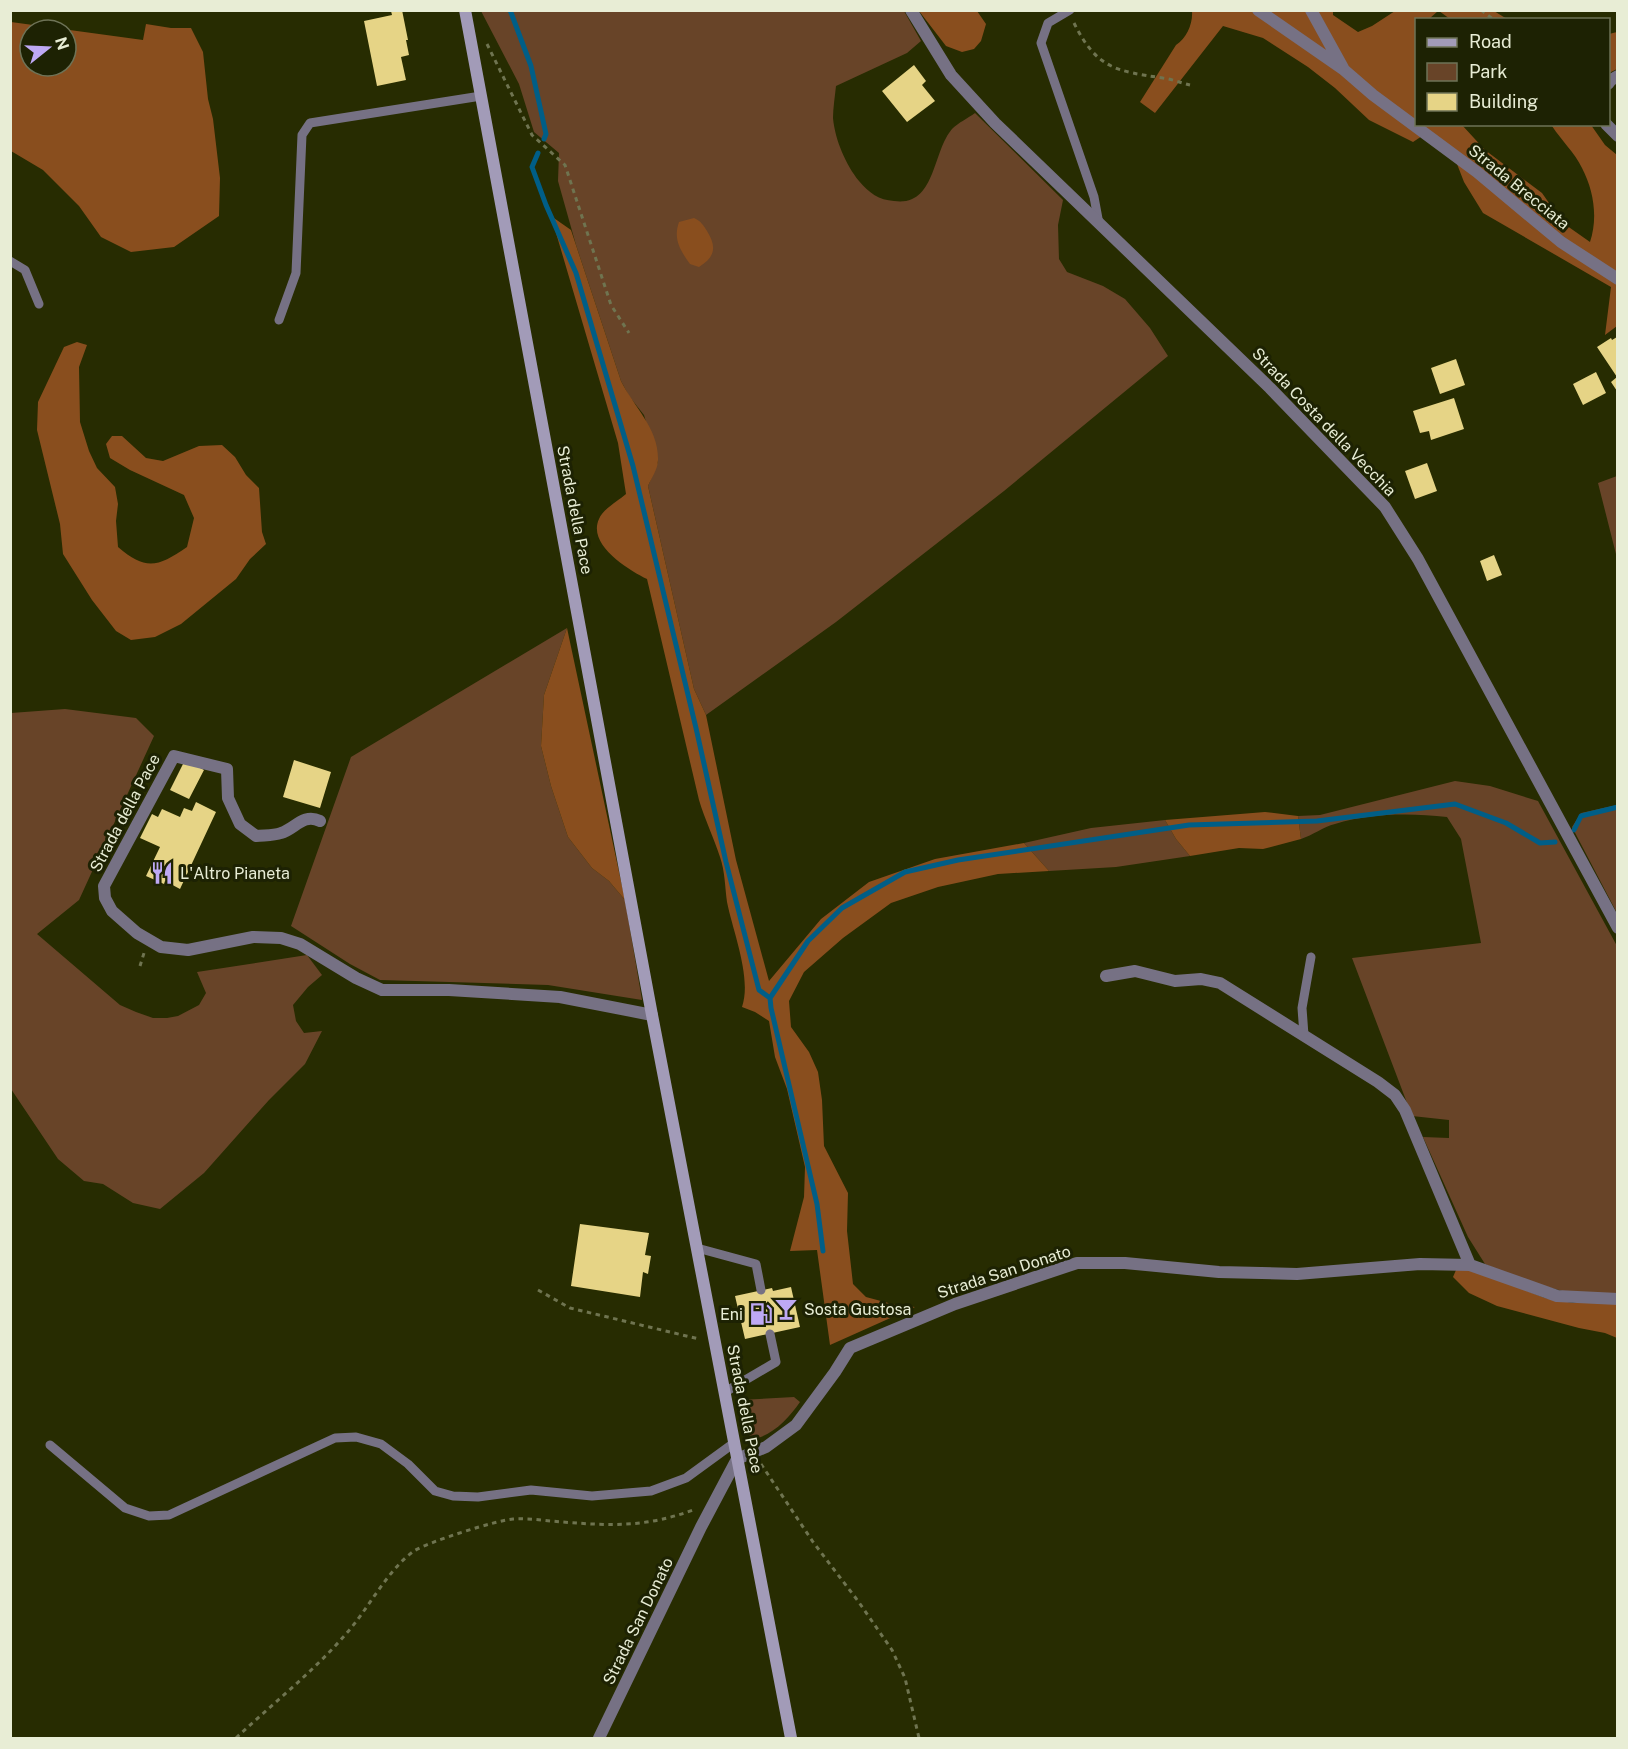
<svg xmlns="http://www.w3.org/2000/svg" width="1628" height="1749" font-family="'Public Sans',sans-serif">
<rect width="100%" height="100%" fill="#272c01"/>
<path fill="#684428" d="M481,11H904L921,41L907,53L836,86C835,96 833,108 833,118C835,140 846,165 859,181C869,193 879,200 894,201C936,207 932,152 952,129C958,123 968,118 975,113L1063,200L1058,225L1059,259L1067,272L1103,286L1125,299L1150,328L1168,356L1004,491L836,622L706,715L694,689L648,486L658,462L644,415L629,396L621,381L576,245L558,181L559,153L534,132L519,84Z
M1617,476V558L1598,483Z
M567,628L544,695L541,746L551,786L568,837L592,868L609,881L625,900L642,1000L548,985L380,980L350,964L291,926L351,757Z
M65,709L136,718L154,736L79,900L37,934L120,1005L136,1012L153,1018H167L178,1016L199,1005L206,993L197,972L307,955L322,975L308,987L293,1005L296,1021L304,1033L322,1031L305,1064L269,1100L204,1173L160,1209L133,1203L103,1184L84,1181L58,1159L11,1089V713Z
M1455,781L1490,786L1538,801L1617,946V1296L1566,1292L1519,1279L1485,1264L1468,1237L1423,1137L1449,1138V1120L1412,1116L1352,958L1481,943L1461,839L1447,817C1410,813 1371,813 1335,824C1323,827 1313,835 1301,839L1298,816L1320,815Z
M1617,805H1618L1617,913L1572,827L1581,813Z
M1165,820L1176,839L1190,856L1116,867L1049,871L1024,843L1091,828Z
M794,1397L800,1402C789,1418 774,1434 755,1439C741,1433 742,1414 740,1400Z"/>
<path fill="#894e1e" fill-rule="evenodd" d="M919,11H977L986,24L981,41L974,49L962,52L946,46Z
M1192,11H1333V15L1358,32L1372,26L1395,11H1438L1429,19L1416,20V124L1462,125L1485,150L1542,193L1563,223L1590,242C1598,218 1594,191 1582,168C1575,153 1561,140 1552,126L1591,125L1605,145L1617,155V326L1605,335L1611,287L1483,213L1464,182L1450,146L1428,132L1413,142L1369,120L1335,88L1308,67L1263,38L1223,26L1155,113L1140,102L1176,45C1187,38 1193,23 1192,11Z
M1439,11H1494L1507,19H1450Z
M11,22L143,40L146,24L171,28H191L203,52L208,99L213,119L220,178L219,216L174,247L131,252L101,237L79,206L43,170L11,151ZM30,30H66V66H30Z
M1617,32V69L1609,73V34Z
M551,216L571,230L621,381C634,407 659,429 658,460C658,469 651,479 648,486L694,689L706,715L736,860L769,981L821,919L869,882L935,859L1024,843L1049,871L998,874L938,887L891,903L843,938L804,972L789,1001L791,1027L809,1052L818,1072L822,1100L824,1146L848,1193L847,1231L853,1284L866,1297L892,1304L915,1307L830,1345L817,1250L790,1251L804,1197L805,1167L787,1089L775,1057L769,1021L755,1012L742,1007C752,978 733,932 727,902C725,888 725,871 720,857C714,838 705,820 699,800L647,579C629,570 587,545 599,519C603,509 618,501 626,494L618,443Z
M694,218C701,221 703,225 707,231C717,247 715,257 699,267L690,264C680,250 673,239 679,222Z
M77,342L87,345L79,367L80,422L89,451L97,468L115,487L118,504L116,521L118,547C146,571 158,567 187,547L194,518L184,495L130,470L110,458L106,444L112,436H122L146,458L163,461L199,446L222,445L235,457L246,475L259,488L262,532L266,544L250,559L236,579L181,624L155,637L131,640L116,631L92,600L63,554L60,524L37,430L38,402L64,347Z
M567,628L625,900L609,881L592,868L568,837L551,786L541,746L544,695Z
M1265,812L1298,816L1301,839L1263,849L1239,848L1190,856L1176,839L1165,820Z
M1456,1270H1474L1545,1298L1573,1303H1617V1338L1605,1333L1579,1328L1497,1306L1469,1293L1453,1277Z"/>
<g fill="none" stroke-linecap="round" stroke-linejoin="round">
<path stroke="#005e87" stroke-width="5" d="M510,10L531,66L546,134L544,139
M538,153L532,167L546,205L576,273L633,466L696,728L726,862L759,990L770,998
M1574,830L1581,816L1618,807
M823,1251L817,1204L771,1008L770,998L808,941L842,908L905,872L958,860L1189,825L1317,821L1455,804L1506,823L1540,843L1555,842"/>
</g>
<path fill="#e6d486" d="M402,10L408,40H406L409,55L401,57L406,80L377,86L364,21L392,15L391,11Z
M914,65L926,81L922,85L935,101L907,122L882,91Z
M1617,337V391L1611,382L1617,377L1597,347L1611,338L1612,340Z
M1456,359L1465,385L1440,394L1431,368Z
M1596,372L1606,393L1583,405L1573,384Z
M1454,398L1464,429L1431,440L1429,431L1420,433L1413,411Z
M1427,463L1437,491L1415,499L1405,471Z
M1494,555L1502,575L1487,581L1480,561Z
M185,760L204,770L189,799L170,790Z
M294,760L331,772L320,808L283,797Z
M196,802L216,812L180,889L165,881L164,884L146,876L160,847L140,838L152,814L158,817L162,809L180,817L184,808L192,811Z
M580,1224L649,1233L645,1255L651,1256L648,1274L643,1272L640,1297L571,1286Z
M791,1287L800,1327L745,1339L735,1296L772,1288L773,1291Z"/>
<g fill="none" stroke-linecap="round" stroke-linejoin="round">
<path stroke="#6f7450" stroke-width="3" stroke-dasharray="4.5 4.5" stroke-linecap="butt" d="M1481,10L1494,20
M1074,23C1097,69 1116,71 1163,78C1172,79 1181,83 1190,85
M487,44L532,135L565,165L611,305L629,333
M140,966L144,953
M538,1290L570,1308L699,1339
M761,1464L813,1542L858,1601L892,1650L905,1678L919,1738
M236,1738C272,1704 312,1673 345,1635C368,1610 387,1570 414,1551C428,1542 497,1520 513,1519C530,1518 547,1521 563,1522C612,1526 647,1527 693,1510"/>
<path stroke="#767184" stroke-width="9" d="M1070,10L1048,23L1041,43L1094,197L1099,224
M10,261L25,270L39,304
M279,320L296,273L302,135L310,123L481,96
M1304,1035L1302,1008L1311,957
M697,1248L756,1264L761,1290
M725,1392L776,1362L770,1334
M50,1445L125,1508L149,1516L169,1515L335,1438L356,1437L381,1444L408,1464L435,1491L453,1496L478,1497L531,1490L592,1496L651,1491L686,1478L734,1443"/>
<path stroke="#767184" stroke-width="12" d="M911,10L951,75L995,123L1270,388L1385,507L1418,559L1618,928
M1258,10L1343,69L1373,95L1477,172L1561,242L1618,279
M1311,10L1343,68
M1608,84L1611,80L1618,76
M1606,124L1618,136
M320,821C303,813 295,829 281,833C273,836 264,835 256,836L240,824L228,798L227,769L174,756L104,886L105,898L112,911L137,933L161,947L188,950L253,937L281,938L300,944L356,978L382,990H449L560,997L652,1015
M1106,976L1135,971L1175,981L1201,979L1220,983L1378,1082L1395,1095L1405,1110L1470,1265
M599,1738L701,1527L737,1459L766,1447L796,1425L835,1372L850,1348L955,1304L1077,1263H1125L1219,1272L1297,1274L1420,1264L1470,1265L1557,1296L1618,1299"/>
<path stroke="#a29bb8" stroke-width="12" d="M465,10L652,1015L791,1738"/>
</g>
<defs>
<g id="restaurant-bare" transform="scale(1.8)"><path d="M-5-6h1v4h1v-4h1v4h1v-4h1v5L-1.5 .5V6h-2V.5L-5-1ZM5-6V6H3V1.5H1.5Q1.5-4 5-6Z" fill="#bea9f4" stroke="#1d2203" stroke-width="2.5" paint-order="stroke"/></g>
<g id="bar-bare" transform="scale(1.8)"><path d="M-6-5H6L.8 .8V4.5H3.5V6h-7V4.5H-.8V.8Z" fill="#bea9f4" stroke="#1d2203" stroke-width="2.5" paint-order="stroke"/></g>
<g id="fuel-bare" transform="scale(1.8)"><path d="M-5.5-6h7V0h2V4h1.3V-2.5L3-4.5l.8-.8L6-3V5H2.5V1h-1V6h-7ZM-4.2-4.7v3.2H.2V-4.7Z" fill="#bea9f4" stroke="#1d2203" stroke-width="2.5" paint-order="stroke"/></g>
</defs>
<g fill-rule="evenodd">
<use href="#restaurant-bare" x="162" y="873"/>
<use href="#bar-bare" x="786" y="1309"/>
<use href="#fuel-bare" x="761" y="1314"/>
</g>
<g text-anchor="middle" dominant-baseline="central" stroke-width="6" stroke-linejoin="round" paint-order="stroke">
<g font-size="16" fill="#e8edd5" stroke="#1d2203">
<text transform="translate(1519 187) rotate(39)">Strada Brecciata</text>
<text transform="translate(1324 422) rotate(46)">Strada Costa della Vecchia</text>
<text transform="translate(575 510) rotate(79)">Strada della Pace</text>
<text transform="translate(125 813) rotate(-62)">Strada della Pace</text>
<text transform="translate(1004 1272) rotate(-18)">Strada San Donato</text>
<text transform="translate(745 1409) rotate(79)">Strada della Pace</text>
<text transform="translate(638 1621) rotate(-64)">Strada San Donato</text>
</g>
<g font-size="16" fill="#e8edd5" stroke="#1d2203" text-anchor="start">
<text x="180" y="873">L'Altro Pianeta</text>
<text x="804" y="1309">Sosta Gustosa</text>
<text x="743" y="1314" text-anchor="end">Eni</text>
</g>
</g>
<rect width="1628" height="1749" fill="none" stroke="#e8edd5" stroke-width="24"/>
<rect x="1415" y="18" width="195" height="108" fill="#1d2203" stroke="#6e7357" stroke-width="1.5"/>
<rect x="1427" y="38" width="30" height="9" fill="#a29bb8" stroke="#6e7357" stroke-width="1.5"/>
<text x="1469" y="48" font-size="18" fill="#e8edd5">Road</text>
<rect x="1427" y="63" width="30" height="18" fill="#684428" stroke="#6e7357" stroke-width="1.5"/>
<text x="1469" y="78" font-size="18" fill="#e8edd5">Park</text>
<rect x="1427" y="93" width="30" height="18" fill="#e6d486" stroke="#6e7357" stroke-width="1.5"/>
<text x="1469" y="108" font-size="18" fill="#e8edd5">Building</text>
<g transform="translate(48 48) rotate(72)"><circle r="28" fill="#1d2203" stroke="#6e7357" stroke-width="1.5"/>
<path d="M0-4.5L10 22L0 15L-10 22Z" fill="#bea9f4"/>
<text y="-9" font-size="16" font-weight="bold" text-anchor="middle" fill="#e8edd5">N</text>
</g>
</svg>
